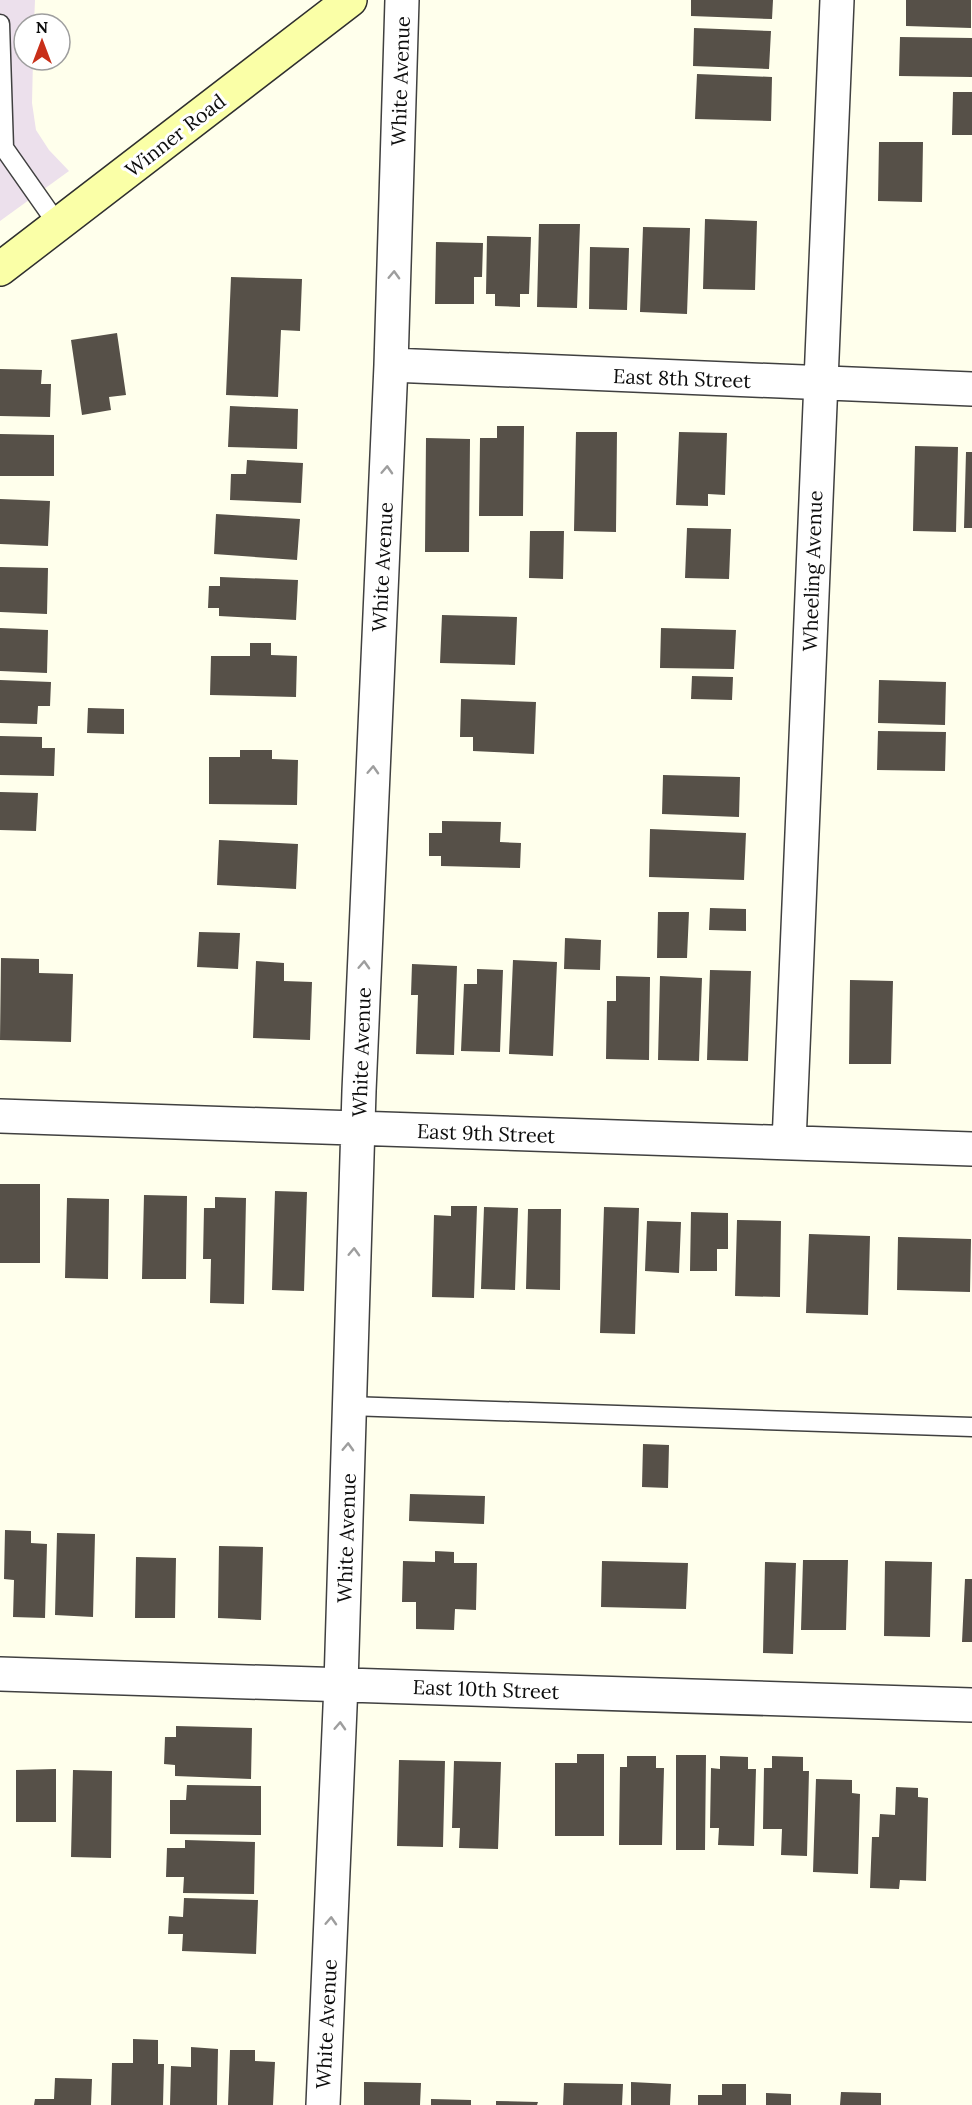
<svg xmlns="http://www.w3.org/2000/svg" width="972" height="2105" font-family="Lora,serif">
<rect width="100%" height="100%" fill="#ffffec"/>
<path fill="#ece0ec" d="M0,0H35L34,24H24V60H33L32,103L36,130L49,150L69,171L0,221Z"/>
<path fill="#565048" d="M691,0H773L772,19L691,16Z
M906,0H971V28L906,26Z
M694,28L771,31L769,69L693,66Z
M900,37L972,38V77L899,76Z
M697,74L772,77L771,121L695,119Z
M953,92H972V135H952Z
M879,142H923L922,202L878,201Z
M705,219L757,221L755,290L703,289Z
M539,224H580L577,308L537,307Z
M643,227L690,228L687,314L640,312Z
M487,236L531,237L529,294H520V307L495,306V294H486Z
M436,242L483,243L482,277H474V304H435Z
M590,247L629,248L627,310L589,309Z
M231,277L302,279L300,331L281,330L278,397L226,395Z
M117,333L126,395L109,397L111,410L82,415L71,340Z
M0,369L42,370L41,384H51L50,417L0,416Z
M230,406L298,409L297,449L228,447Z
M497,426H524L523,516H479L480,438H497Z
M576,432H617L616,532L574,531Z
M679,432L727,433L725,495L708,494V506L676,505Z
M0,434L54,435V476H0Z
M426,438L470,439L469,552H425Z
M915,446L958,447L956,532L913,531Z
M966,452H972V528H964Z
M247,460L303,463L301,503L230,500L231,474H246Z
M0,499L50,501L48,546L0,544Z
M216,514L300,519L297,560L214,554Z
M687,528L731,529L729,579L685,578Z
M530,531H564L563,579L529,578Z
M0,567L48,568L47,614L0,612Z
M220,577L298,580L296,620L219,616V608H208L209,586H220Z
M442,615L517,617L515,665L440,663Z
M0,628L48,630L47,673L0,671Z
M661,628L736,630L734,669L660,668Z
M250,643H271V655L297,656L296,697L210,695L211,656H250Z
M692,676L733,677L732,700L691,699Z
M0,680L51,682L50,706H38L37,724L0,723Z
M879,680L946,682L945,725L878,723Z
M461,699L536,702L534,754L473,751V737H460Z
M88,708L124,709V734L87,733Z
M878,731L946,732L945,771L877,770Z
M0,736L42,737V748H55L54,776L0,775Z
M240,750H272V759L298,760L297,805L209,804V757H240Z
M663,775L740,777L739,817L662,814Z
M0,792L38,793L36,831L0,830Z
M442,821L501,822L500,842L521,843L520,868L441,866V856H429V833H442Z
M650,829L746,833L744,880L649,877Z
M219,840L298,844L296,889L217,885Z
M710,908L746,909V931L709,930Z
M658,912H689L687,958H657Z
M199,932L240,933L238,969L197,967Z
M565,938L601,940L600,970L564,969Z
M1,958L39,959V973L73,974L71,1042L0,1040Z
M513,960L557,962L553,1056L509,1054Z
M256,961L284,963V981L312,982L310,1040L253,1038Z
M412,964L457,966L454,1055L416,1054L418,995H411Z
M477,969L503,970L500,1052L461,1051L464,984H477Z
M710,970L751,971L748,1061L707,1060Z
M616,976L650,977L649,1060L606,1059L607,1001H616Z
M660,976L702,978L699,1061L658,1060Z
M850,980L893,981L891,1064H849Z
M0,1184H40V1263H0Z
M275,1191L307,1192L304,1291L272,1290Z
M144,1195L187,1196L186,1279H142Z
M215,1197L246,1198L244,1304L210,1303L211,1259H203L204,1208H215Z
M67,1198L109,1199L108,1279L65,1278Z
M451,1206H477L474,1298L432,1297L434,1215L451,1216Z
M484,1207L518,1208L515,1290L481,1289Z
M604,1207L639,1208L635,1334L600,1333Z
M528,1209H561L560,1290L526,1289Z
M691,1212L728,1213V1249H717V1271H690Z
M737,1220L781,1221L780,1297L735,1296Z
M647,1221L681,1222L679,1273L645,1271Z
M809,1234L870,1236L868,1315L806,1313Z
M898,1237L971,1239L970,1292L897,1290Z
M643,1444L669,1445L668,1488L642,1487Z
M410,1494L485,1496L484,1524L409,1521Z
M5,1530L31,1531V1543L47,1544L45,1618L13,1617L14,1580L4,1579Z
M57,1533L95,1534L93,1617L55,1615Z
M219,1546L263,1547L261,1620L218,1618Z
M435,1551L454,1552V1563H477L476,1610L455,1609L454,1630L416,1629V1602H402L403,1561L435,1562Z
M136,1557L176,1558L175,1618H135Z
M803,1560H848L846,1630H801Z
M602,1561L688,1563L686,1609L601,1607Z
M885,1561L932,1562L930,1637L884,1636Z
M765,1562L796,1563L793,1654L763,1653Z
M965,1579H972V1642H962Z
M176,1726L252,1728L251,1779L175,1776V1765L164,1764L165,1737H176Z
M577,1754H604V1836H555V1763H577Z
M676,1755H706L705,1850H676Z
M627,1756H656V1768H664L662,1845H619L620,1767H627Z
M720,1756L748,1757V1769H756L754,1846L718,1845L719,1828H710L711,1768L720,1769Z
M772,1756L803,1757V1771H809L807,1856L781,1855L782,1829H763L764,1768H772Z
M399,1760L445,1761L443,1847L397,1846Z
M454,1761L501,1762L498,1849L459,1848L460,1828H452Z
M56,1769V1822H16V1770Z
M73,1770L112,1771L111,1858L71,1857Z
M816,1779L852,1780V1793L860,1794L858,1874L813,1872Z
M187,1785L261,1786V1835L170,1834V1800H186Z
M896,1787L918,1788V1797L928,1798L926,1881L900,1880L899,1889L870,1888L872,1837H879L880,1814L895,1815Z
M185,1840L255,1842L254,1894L183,1893L184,1877H166L167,1848H185Z
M184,1898L258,1900L256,1954L182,1951L183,1934H168L169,1916L183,1917Z
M133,2039L158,2040V2064H164L163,2105H111L112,2063H133Z
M191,2047L218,2049L217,2105H170L171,2066L191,2067Z
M230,2050H255V2061L275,2062L273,2105H228Z
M55,2078L92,2079L91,2105H34L35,2099H54Z
M364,2082L421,2083L420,2105H364Z
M631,2082L671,2084L670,2105H631Z
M564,2083L623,2084L622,2105H563Z
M722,2084H746V2105H698V2095H722Z
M841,2092L881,2093V2105H840Z
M766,2093L791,2094V2105H766Z
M431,2099L471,2100V2105H431Z
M496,2101L538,2102L537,2105H496Z"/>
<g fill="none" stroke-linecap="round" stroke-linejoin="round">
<g stroke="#404040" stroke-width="21">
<path id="service" d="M0,24L4,148L58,225
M349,1406L972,1427"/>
</g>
<g stroke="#404040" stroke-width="36">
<path id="minor" d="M391,365L972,389
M0,1116L972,1149
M789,1143L837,0
M0,1674L972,1705
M323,2105L341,1684L359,1091L391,365L402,0"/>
</g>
<g stroke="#2f2f2f" stroke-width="36">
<path id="secondary" d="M0,269L350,0"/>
</g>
<use href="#service" stroke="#fff" stroke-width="18"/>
<use href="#minor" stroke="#fff" stroke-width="33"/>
<use href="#secondary" stroke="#faffa7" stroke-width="33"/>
</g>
<defs><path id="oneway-chevron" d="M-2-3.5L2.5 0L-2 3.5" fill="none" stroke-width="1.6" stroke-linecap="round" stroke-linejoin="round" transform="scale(1.5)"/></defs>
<g stroke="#9e9e9e">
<use href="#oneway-chevron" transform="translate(394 275) rotate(-88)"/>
<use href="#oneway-chevron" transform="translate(387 470) rotate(-87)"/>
<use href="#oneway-chevron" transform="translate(373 770) rotate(-87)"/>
<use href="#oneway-chevron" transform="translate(364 965) rotate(-87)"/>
<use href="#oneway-chevron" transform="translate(354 1252) rotate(-88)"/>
<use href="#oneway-chevron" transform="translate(348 1447) rotate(-88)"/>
<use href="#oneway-chevron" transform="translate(340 1726) rotate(-87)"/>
<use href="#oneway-chevron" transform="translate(331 1921) rotate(-87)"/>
</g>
<g text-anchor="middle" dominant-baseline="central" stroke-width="6" stroke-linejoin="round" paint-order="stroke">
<g font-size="20" fill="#0d0d0d" stroke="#fff">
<text transform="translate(400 81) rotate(-88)">White Avenue</text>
<text transform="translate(175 135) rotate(-38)">Winner Road</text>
<text transform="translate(682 378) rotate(2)">East 8th Street</text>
<text transform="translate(382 567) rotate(-87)">White Avenue</text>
<text transform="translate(812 571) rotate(-88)">Wheeling Avenue</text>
<text transform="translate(361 1052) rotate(-88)">White Avenue</text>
<text transform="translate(486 1133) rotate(2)">East 9th Street</text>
<text transform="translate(346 1538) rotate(-88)">White Avenue</text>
<text transform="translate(486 1689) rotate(2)">East 10th Street</text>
<text transform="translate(326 2024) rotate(-87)">White Avenue</text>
</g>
</g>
<g transform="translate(42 42)"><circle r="28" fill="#ffffff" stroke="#9e9e9e" stroke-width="1.5"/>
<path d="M0-4.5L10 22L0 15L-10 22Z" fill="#c82f19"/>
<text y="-9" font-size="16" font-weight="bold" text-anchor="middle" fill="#0d0d0d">N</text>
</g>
</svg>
